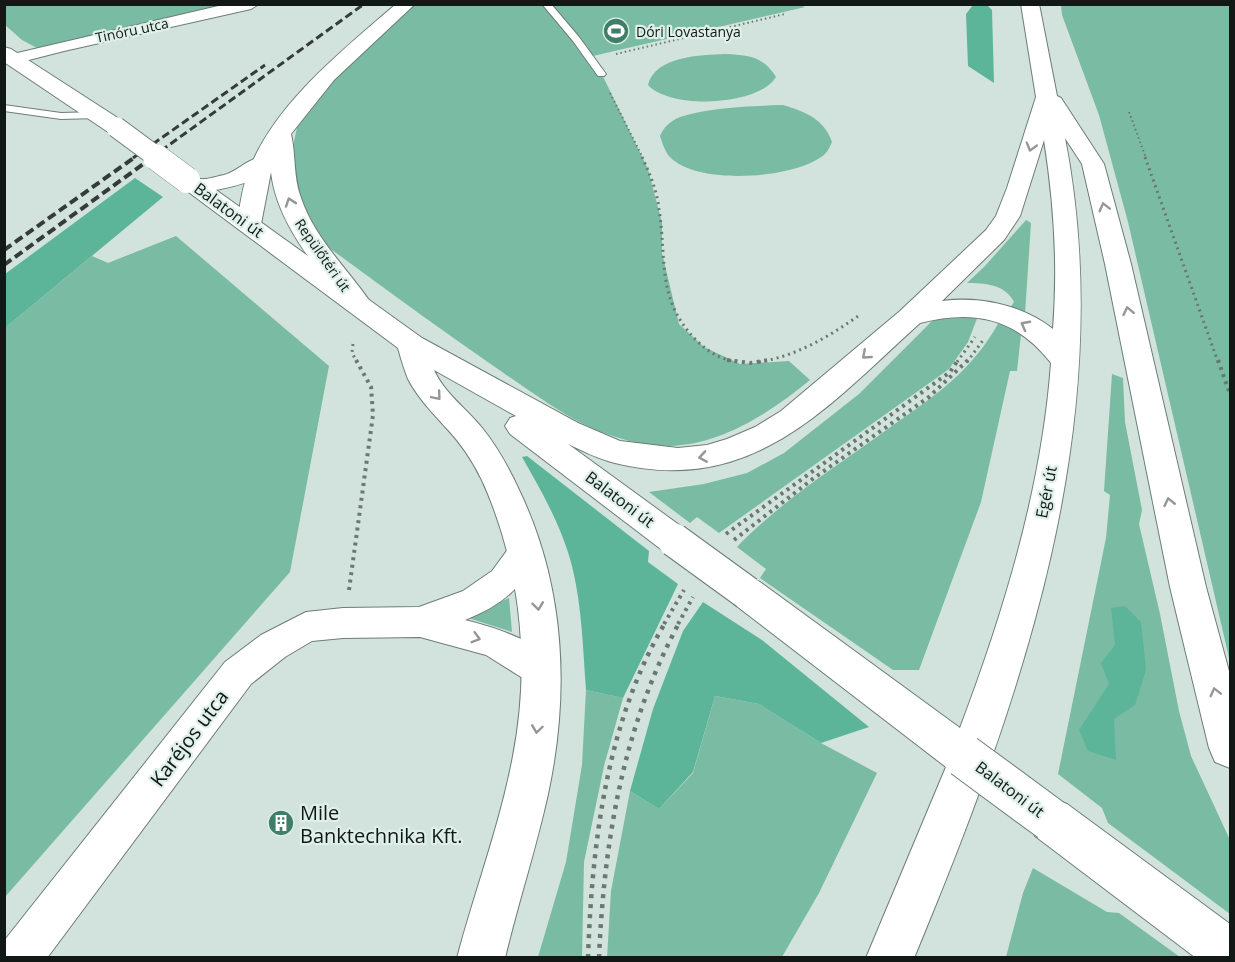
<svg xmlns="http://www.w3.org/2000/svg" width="1235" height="962" font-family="'Open Sans',sans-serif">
<rect width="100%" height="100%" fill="#d1e3dc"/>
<path fill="#7abba4" d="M4,5H243L37,48L22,40L5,25Z
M407,5H799L805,7L593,56L648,169L662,223V253L679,324L704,347L740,364L789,361L810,380C771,412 722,445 669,446C643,446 613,438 590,427C561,414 532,392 505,374C445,333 387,290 328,247L317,235L294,192L292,151L303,99Z
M1061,5H1230V662L1128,222L1099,115L1062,15Z
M725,54C748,55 763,56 776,77C759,106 671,110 648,85C655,56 701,55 725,54Z
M783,105C806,112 824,119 832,142C830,146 828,151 825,154C797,179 697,186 670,157C665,152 662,142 660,136C664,127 670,121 680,117C711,107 751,106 783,105Z
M1026,220L1031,223L1025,314L1010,308L1014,302C1005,284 984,283 967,283L985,266Z
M176,236L329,366L290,572L5,897V328L92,256L108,263Z
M950,316H978L968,342L949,369L719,533L697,517L690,523L649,492L704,484L747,473L784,453L859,394L933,320Z
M999,322L1021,334L1017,371H1010L981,502L919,670H893L760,578L766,569L737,547C782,500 840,464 892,426C936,395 972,371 999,322Z
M1112,374L1123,378L1125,422L1142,510L1139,524L1160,614L1179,711L1191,756L1230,840V914L1108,823L1102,808L1058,774L1106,538L1110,495L1104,491Z
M509,598L512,632L465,617Z
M586,690L623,698L604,766L584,862L582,957H538L566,862L582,765Z
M715,696L759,704L821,743L877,773L819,893L782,957L607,958L611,891L630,791L659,809L693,773Z
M1033,868L1107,912L1119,913L1180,957H1006L1023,893Z"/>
<path fill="#5cb599" d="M973,5L988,6L992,10L994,83L968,66L966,14Z
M135,178L163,197L5,328V274Z
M527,456L649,551L648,562L678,584L623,698L586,690C583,650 582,606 572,566C562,527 542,492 522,457Z
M703,602L762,640L869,727L821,743L759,704L715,696L693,772L659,809L630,791L653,709L683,631Z
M1125,606L1141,622L1146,670L1135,705L1114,719L1116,760L1088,751L1079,730L1109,684L1101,663L1115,645L1111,608Z"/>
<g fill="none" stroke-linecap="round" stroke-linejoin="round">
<g stroke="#6d7d77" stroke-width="2">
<path id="service" d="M542,4H551L579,37L606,74L604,76H598L573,41Z
M4,105L61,113L98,112L103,115L98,118L61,119L4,111Z"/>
</g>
<g stroke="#6d7d77" stroke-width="2">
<path id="minor" d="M227,4H259L251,9L64,51L13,64L4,63V53L13,54Z
M525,537L536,541L541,550C522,588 504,604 465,620C493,627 547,643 560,671L555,682L542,687L529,682L486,655L420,637L343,638L312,641L285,657L251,684L47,958H4V941L225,662L261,635L306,612L343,608L419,607L463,591L492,571L514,541Z"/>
</g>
<g stroke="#6d7d77" stroke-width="2">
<path id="tertiary" d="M396,4H415L334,80L291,134C296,155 293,177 301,198C315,239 347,268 371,303L367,309L357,312L347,309C318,268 277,225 271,172L261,224L258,229L249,231L240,229L237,224C240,206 242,187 249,170C275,103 343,50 396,4Z"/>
</g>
<g stroke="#6d7d77" stroke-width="2">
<path id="primary" d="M1021,4H1039L1057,96L1061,98L1104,164L1131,264L1206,587L1230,675V768L1215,762L1209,748L1170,587L1105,264L1082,164L1065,138C1120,421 1022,698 914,958H866L946,767L734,604L729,593L734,582L747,578L760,582L960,728C1004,612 1042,487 1051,363C1016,318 974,309 920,323C828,406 753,497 615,463C598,459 583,451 568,444L686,530L691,540L686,550L674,554L662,550L510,434L505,426L510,418L516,416L434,370C444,393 467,409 483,429C498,448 510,470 520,492C565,587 570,692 548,794C536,849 518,903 505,958H457C475,890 500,825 513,756C530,668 522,578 488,494C480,474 469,455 456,439C439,419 420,402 408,379C404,369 401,359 398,348L179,185L175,180L179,175C189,172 191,177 201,179C206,180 218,176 224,175C241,170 252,153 271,158L274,163C263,180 236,186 216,190L422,338L578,423L620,441L678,448L707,445L727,439L755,427L781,411L900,311L986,230L996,216L1007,188L1036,97ZM1044,140C1054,203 1058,266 1053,329C1023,305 980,296 942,301L1004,240L1020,216Z
M4,47L11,49L124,122L127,127L124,132L116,133L108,132L4,62Z
M1051,798L1067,804L1230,924V958H1196L1035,836L1029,820L1035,804Z"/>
</g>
<path stroke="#6b7772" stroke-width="2" stroke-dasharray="1.5 3" stroke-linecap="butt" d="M616,54L785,14
M610,93L643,158
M1129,112L1146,158"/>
<path stroke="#6b7772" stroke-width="3" stroke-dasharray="2 4" stroke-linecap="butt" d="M642,157C650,174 657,191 659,209C667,259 656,298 695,339C708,352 721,360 739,362
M1145,157L1218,362
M353,344L352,353L357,362
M759,362C797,356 830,336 861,314
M957,362L975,337
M967,362L984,339"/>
<path stroke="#6b7772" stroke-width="4" stroke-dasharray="3 4.5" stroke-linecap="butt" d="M727,360L750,363L769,360
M1218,360L1230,394
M726,534L950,372L958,360
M734,540L814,478L929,397L968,360
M349,590L373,415L371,387L356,360
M664,624L684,590
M678,624L693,597"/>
<path stroke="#6b7772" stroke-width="4.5" stroke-dasharray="4 6" stroke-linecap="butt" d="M588,958C592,844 606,723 665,623
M599,958C604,841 623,727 679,623"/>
<use href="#service" fill="#fff" fill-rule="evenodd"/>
<use href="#minor" fill="#fff" fill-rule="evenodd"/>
<use href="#tertiary" fill="#fff" fill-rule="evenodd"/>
<use href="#primary" fill="#fff" fill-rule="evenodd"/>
<path stroke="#343c38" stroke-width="3" stroke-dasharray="8 4" stroke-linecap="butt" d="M133,158L265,65
M151,158L364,4"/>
<path stroke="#343c38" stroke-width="4" stroke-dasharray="9 4.5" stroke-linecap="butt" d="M4,250L135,157
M4,265L153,157"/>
<g stroke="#6d7d77" stroke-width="22" stroke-linecap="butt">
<path id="primary-bridge-far3" d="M116,127L158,158"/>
</g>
<g stroke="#6d7d77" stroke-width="27" stroke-linecap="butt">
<path id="primary-bridge-far2" d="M156,157L187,180"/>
</g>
<g stroke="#6d7d77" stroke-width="35" stroke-linecap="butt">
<path id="primary-bridge-far1" d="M674,540L747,593"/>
</g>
<g stroke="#6d7d77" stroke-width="45" stroke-linecap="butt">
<path id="primary-bridge" d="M964,756L1051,820"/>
</g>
<use href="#primary-bridge-far3" stroke="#fff" stroke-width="20"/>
<use href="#primary-bridge-far2" stroke="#fff" stroke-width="26"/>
<use href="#primary-bridge-far1" stroke="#fff" stroke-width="33"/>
<use href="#primary-bridge" stroke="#fff" stroke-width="43"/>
</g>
<defs><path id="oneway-chevron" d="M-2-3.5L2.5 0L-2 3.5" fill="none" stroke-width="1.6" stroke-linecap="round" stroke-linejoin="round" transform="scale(1.5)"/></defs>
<g stroke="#949796">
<use href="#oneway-chevron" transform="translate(1031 147) rotate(106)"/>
<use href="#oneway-chevron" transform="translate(290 202) rotate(-109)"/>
<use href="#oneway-chevron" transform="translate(1104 207) rotate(-104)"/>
<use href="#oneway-chevron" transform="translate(1128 311) rotate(-102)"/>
<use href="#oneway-chevron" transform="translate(1025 325) rotate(-152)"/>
<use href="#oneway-chevron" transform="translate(866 355) rotate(139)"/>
<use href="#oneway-chevron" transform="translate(437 396) rotate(50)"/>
<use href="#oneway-chevron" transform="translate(703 457) rotate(171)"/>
<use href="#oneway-chevron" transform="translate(1169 502) rotate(-103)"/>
<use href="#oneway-chevron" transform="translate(538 606) rotate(83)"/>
<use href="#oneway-chevron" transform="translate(476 638) rotate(16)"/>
<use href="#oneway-chevron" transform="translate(1215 692) rotate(-104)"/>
<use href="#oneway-chevron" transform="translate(537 729) rotate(98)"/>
</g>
<defs>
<g id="stadium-disc" transform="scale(1.35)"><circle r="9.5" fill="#407e6a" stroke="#def0e9"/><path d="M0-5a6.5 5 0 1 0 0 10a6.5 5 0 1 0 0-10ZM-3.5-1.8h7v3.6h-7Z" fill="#fff"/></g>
<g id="building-disc" transform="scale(1.35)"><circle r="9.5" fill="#407e6a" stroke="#def0e9"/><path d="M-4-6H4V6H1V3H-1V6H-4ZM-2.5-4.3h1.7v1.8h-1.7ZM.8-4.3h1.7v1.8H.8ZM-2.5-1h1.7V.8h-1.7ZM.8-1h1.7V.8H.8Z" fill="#fff"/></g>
</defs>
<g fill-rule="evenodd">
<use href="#stadium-disc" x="616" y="31"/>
<use href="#building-disc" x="281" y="823"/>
</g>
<g text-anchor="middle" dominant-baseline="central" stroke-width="4.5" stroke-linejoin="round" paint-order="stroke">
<g font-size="14" fill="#121815" stroke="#def0e9">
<text transform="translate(132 30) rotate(-12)">Tinóru utca</text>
<text transform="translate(323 255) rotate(55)">Repülőtéri út</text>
</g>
<g font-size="14" fill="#121815" stroke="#def0e9" text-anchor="start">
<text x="636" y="31">Dóri Lovastanya</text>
</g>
<g font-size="16" fill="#121815" stroke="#def0e9">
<text transform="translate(229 210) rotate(36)">Balatoni út</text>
<text transform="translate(1046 492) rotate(-79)">Egér út</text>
<text transform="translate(620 499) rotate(37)">Balatoni út</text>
<text transform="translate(1010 789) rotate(37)">Balatoni út</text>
</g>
<g font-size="20" fill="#121815" stroke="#def0e9">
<text transform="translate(189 738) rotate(-53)">Karéjos utca</text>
</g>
<g font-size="20" fill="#121815" stroke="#def0e9" text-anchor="start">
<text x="300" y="812">Mile<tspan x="300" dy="23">Banktechnika Kft.</tspan></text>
</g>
</g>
<rect width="1235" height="962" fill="none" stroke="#121815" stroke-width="12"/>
</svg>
